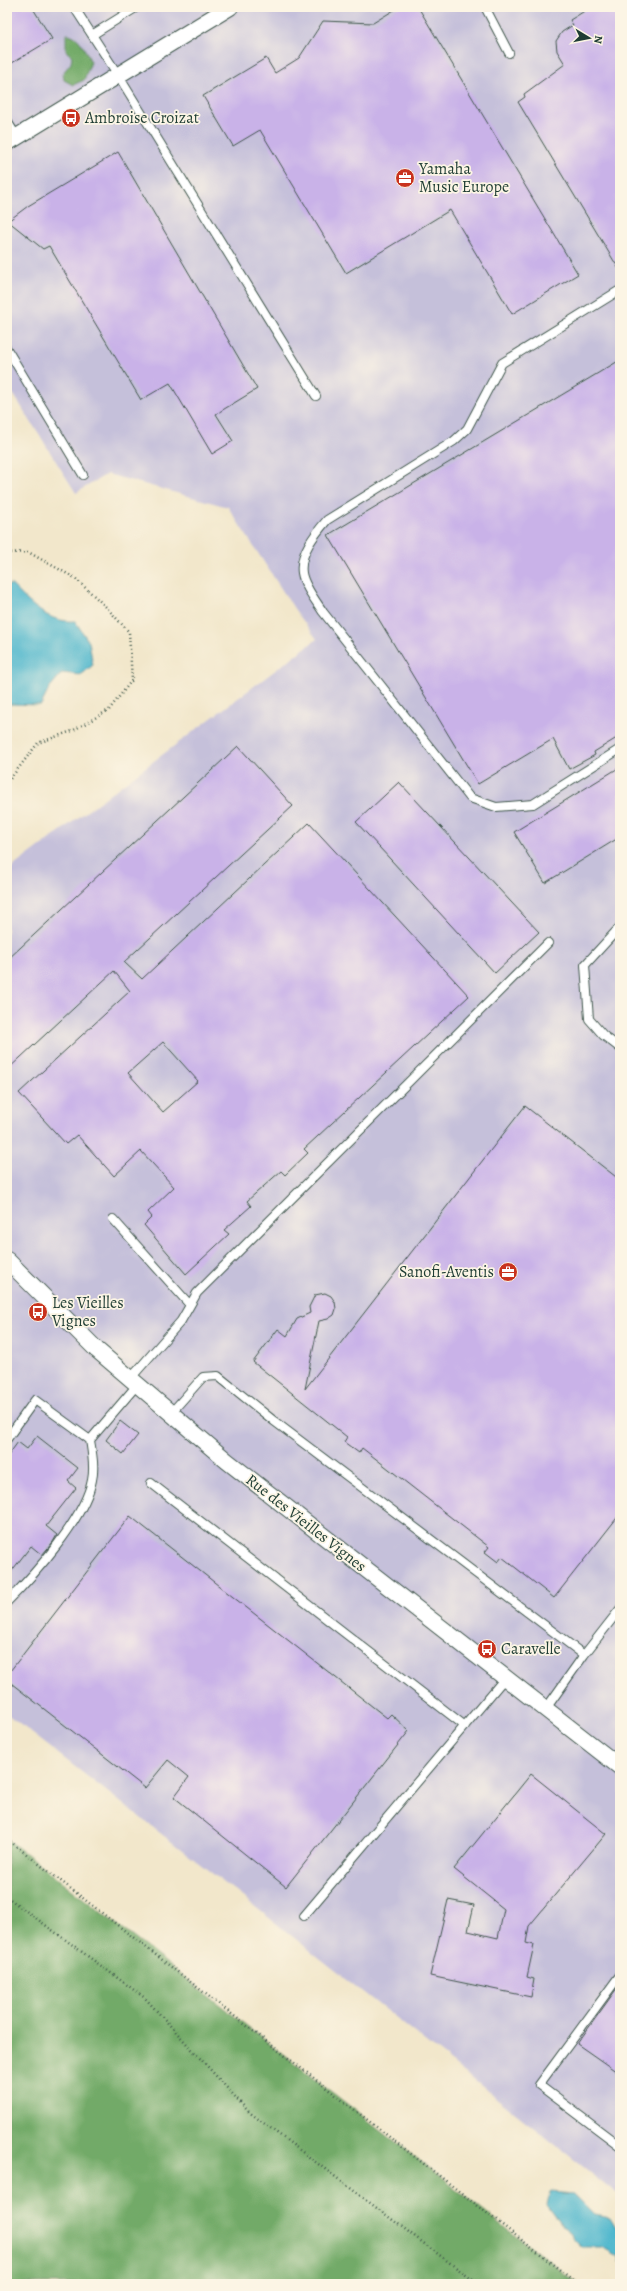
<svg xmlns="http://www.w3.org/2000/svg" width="627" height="2291" font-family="Alegreya,serif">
<rect width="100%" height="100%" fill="#fcf5e5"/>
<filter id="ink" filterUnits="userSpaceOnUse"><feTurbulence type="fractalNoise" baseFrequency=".025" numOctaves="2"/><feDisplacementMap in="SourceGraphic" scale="8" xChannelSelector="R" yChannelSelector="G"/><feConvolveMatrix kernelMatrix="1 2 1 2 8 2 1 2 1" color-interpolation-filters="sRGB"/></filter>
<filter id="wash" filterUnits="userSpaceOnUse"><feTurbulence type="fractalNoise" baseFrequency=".012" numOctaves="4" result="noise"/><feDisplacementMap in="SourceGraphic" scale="16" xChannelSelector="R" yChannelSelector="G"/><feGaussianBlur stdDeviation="0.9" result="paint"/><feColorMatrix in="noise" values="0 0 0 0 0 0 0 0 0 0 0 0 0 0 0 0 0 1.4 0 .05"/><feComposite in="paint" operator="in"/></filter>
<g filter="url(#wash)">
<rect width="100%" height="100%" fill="#f2e7cb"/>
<path fill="#c5c0da" d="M7,7H620V2196L249,1902L7,1714V871L317,639L295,610L228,507L107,474L76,493L7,384Z"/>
<path fill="#72aa68" stroke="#48744e" d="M66,34C80,34 85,51 91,62L84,80L73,85L64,80L63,73L71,63L72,56L66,51Z
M7,1839L578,2284H7Z"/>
<path fill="#4fb7cd" stroke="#377a80" d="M7,585H12C30,604 48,623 75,621L89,642L93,665L81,675L62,673L50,687L41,705L7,704Z
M550,2192L574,2194L595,2215L610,2218L616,2228L620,2229V2262L619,2257L602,2247H582L564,2228L547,2205Z"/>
<g id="blocks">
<path fill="#c9b2e8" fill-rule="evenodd" d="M7,7H32L52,39L7,66Z
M399,7H418L578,274L512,314L450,210L346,273L260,130L233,146L203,96L266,58L275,73L299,58L323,21L373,23Z
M591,7H620V271L518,102L525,97L524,94L565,64L557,51L556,41L562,32L573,25L570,20Z
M118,152L257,389L216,414L233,441L212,454L170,383L141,400L49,246L43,249L8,221L28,206Z
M620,360V736L594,752L595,755L569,769L553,739L478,784L328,535Z
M238,746L293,806L124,962L142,979L309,823L469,996L304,1149L308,1153L285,1175L281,1171L247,1201L251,1206L224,1230L229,1234L186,1274L144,1225L152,1217L148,1212L174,1187L141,1151L114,1176L77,1135L66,1144L19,1093L130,991L114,971L7,1070V960ZM163,1042L198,1081L163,1112L128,1073Z
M620,767V837L545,883L514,832Z
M399,782L539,932L495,973L356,822Z
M525,1106L620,1180V1514L554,1598L502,1557L498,1562L485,1552L489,1547L362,1448L359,1453L344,1442L347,1437L253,1362L278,1329L287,1336L297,1319L310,1313L309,1307L315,1295L325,1293L331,1296L335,1302L336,1309L334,1315L328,1319L319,1321L305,1389Z
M120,1421L138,1435L123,1454L106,1440Z
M37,1436L78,1468L68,1481L76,1488L46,1526L57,1535L53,1542L42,1555L31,1546L7,1577V1457L18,1442L27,1449Z
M130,1516L387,1718L391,1714L409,1731L286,1887L174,1797L189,1777L168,1760L145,1788L7,1680V1675Z
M531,1774L606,1834L529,1926L526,1943L534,1945L527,1977L534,1979L531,1997L430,1976L448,1900L474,1905L468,1931L498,1938L504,1909L454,1869Z
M620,1984V2074L577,2044Z"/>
</g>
</g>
<g filter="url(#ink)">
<use href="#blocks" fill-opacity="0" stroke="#3f564b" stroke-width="1"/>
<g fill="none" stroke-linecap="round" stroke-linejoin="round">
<g stroke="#3f564b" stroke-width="10">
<path id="service" d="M74,7L118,75L316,396
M485,7L509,53
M92,35L137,7
M7,121L17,137
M620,290L502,363L467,429L454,441L327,520C316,533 299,553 302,573C304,586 316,601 323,612L470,798L496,807L533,804L620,749
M7,349L83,475
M620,927L585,965L589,1019L603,1035L620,1048
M113,1219L190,1305
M130,1379L181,1321L197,1293L548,943
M170,1414L203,1377L218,1376L274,1421L584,1655
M7,1439L35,1400L90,1440C92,1453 95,1467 92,1480C85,1518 34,1575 7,1602
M90,1440L137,1385
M151,1483L465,1726
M545,1710L584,1655L620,1609
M304,1916L505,1678
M620,1975L539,2085L620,2146"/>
</g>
<g stroke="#3f564b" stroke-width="18">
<path id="minor" d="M7,143L230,7
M7,1260L97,1350L227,1461L620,1767"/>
</g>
<path stroke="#3f564b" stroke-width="2.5" stroke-dasharray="1 3" stroke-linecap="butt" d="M7,553L28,552L75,578L106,607L129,632L132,680L109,710L72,731L38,743L7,783
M7,1839L578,2284
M7,1897L145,1998L249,2112L478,2284"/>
<use href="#service" stroke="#fff" stroke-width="8"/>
<use href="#minor" stroke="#fff" stroke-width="16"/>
</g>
</g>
<defs>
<g id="bus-disc" transform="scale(1)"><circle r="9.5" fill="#c8321e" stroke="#fcf5e5"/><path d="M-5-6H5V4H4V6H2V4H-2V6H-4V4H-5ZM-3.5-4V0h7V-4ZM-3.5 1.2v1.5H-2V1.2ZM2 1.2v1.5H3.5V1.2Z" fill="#fff"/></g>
<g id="office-disc" transform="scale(1)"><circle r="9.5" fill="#c8321e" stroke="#fcf5e5"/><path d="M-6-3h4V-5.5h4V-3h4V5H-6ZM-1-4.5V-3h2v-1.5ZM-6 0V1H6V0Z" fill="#fff"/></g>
</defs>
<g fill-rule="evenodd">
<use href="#bus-disc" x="71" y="118"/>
<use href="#office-disc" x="405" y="178"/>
<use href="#office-disc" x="508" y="1272"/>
<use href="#bus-disc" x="38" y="1312"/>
<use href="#bus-disc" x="487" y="1649"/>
</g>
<g text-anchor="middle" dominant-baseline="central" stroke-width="3.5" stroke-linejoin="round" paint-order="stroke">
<g font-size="16" fill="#1f3d34" stroke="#fcf5e5" text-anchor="start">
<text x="85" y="118">Ambroise Croizat</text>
<text x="419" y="169">Yamaha<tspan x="419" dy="18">Music Europe</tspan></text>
<text x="494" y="1272" text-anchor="end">Sanofi-Aventis</text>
<text x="52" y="1303">Les Vieilles<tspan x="52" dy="18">Vignes</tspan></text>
<text x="501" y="1649">Caravelle</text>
</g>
<g font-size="16" fill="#1f3d34" stroke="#fcf5e5">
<text transform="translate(306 1523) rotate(38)">Rue des Vieilles Vignes</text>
</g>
</g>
<rect width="627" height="2291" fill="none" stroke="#fcf5e5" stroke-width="24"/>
<g transform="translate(589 38) rotate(100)" stroke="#fcf5e5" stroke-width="3" paint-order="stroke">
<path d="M0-3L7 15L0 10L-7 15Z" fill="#1f3d34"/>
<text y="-6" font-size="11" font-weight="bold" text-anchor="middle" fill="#1f3d34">N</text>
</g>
</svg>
